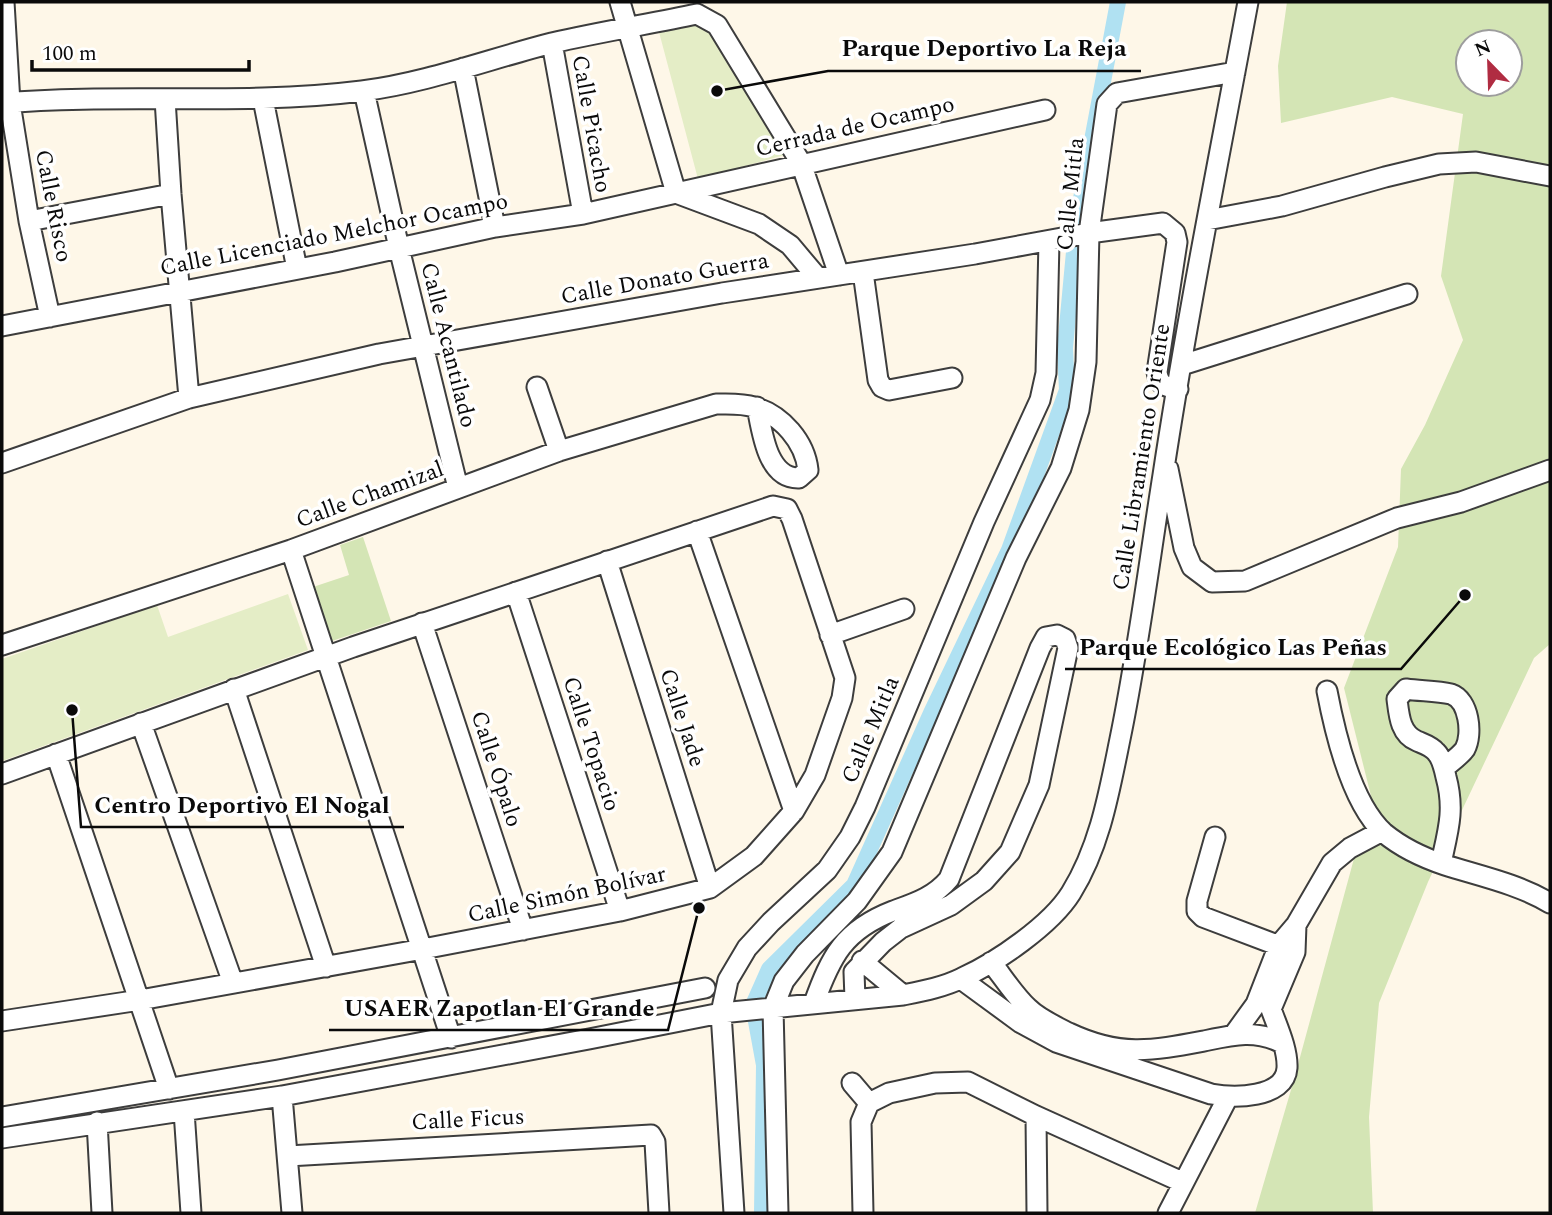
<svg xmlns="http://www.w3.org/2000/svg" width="1552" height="1215" font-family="Spectral,serif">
<rect width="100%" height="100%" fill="#fef7e8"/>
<path fill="#d4e5b5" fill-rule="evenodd" d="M1287,2H1550V644L1534,658L1428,882L1379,1003L1369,1117L1373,1213H1255L1293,1083L1371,796L1344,688L1398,547L1401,469L1425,425L1463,340L1441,276L1463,114L1392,97L1281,123L1278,66ZM1468,42H1510V84H1468Z
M363,537L391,621L332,641L313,587L349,575L340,545Z"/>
<path fill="#e4edc6" d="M710,18L799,151L698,179L659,32Z
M288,594L308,650L2,761V659L157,605L168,637Z"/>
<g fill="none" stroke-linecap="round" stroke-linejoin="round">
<path stroke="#b0e1f2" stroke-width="16" d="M762,1213L764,1065L753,1005L769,969L854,885L931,713L1009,550L1067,390L1065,348L1077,220L1118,2"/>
<g stroke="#3d3d3d" stroke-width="23">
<path id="minor" d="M4,2L10,103L29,221L50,317
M620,2L676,193
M552,43L583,214
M463,68L495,227
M364,91L399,248L458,488
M165,99L171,194L189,398
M263,99L297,269
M2,103C121,93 242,106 362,91C426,83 489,59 552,43C600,32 649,24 697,14L717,25L801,163L839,275
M676,193L759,224L790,245L817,277
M1207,220L1282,206L1385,177L1439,164L1476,162L1550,176
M29,221L171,194
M863,272L878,380L882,387L889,390L952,378
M2,326L335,262L495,227L583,214L1045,110
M1182,365L1407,294
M537,387L559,451
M2,463L189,398L379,354L722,293L975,254L1089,233L1163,223L1175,233L1177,242L1157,372C1159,386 1166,387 1178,389
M1168,469L1184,548L1192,567L1212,582L1245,581L1397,518L1461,502L1550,470
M697,531L794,811
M291,550L451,1038
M607,561L710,888
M516,592L620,911
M422,623L523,930
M830,635L904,609
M2,645L291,550L559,451L716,404C729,404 742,403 754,407C782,415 805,442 808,470L799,478C767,479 762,431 757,407
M234,689L326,967
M1327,691C1335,733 1351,803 1384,833C1401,847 1424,858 1445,865C1480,876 1518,884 1550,903
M141,723L233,983
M56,754L169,1089
M2,774L353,647L773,506L787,509L792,519L845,678L842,698L815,775L794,811L754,856L710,888L620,911L423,949L140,1000L2,1021
M1215,837L1197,901V911L1203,917L1290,950
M1441,863C1448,831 1455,810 1446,777C1444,768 1442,758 1436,752C1431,746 1424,744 1417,741C1400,734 1399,715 1397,699L1406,689C1420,691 1437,691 1451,694C1469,700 1473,734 1465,749C1460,756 1451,762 1444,768
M862,961L903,995
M991,962C1003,977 1014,995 1028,1008C1039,1019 1055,1026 1069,1033C1120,1057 1151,1051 1204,1041C1232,1035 1255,1029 1282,1043
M961,979L1021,1023L1056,1042L1211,1094C1233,1098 1285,1099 1287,1068C1288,1049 1277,1026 1271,1009L1295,952L1296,925
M814,1003C831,956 844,930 893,911C915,903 934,897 949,879L1040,648L1046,637L1057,635L1065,639L1068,648L1039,785L1010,852L984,881L951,905L901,928L883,942L854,972L855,999
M1235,1033L1256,1004L1279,945L1296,925L1332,863L1350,848L1382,831
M852,1083L869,1103
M282,1096L292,1213
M184,1111L191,1213
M1036,1116L1037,1213
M2,1117L278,1070L705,988
M97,1122L102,1213
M2,1138L282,1096L589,1039L721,1013L903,995C923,991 944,987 962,978C997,962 1051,925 1071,893C1100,846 1109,793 1120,739C1138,652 1149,563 1163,475C1187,316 1219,159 1248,2
M288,1156L651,1135L655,1142L659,1213
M734,1213L721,1013L728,980L747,948L771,922L827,870L850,837L865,807L984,522L1040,400L1046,373L1049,241
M778,1213L773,1008L784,981L805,954L857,901L892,852L1016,558L1061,468L1079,410L1086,362L1089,233L1107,104L1117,93L1235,72
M863,1213L861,1122L869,1103L889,1093L935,1083L968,1082L1036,1116L1182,1182
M1168,1213L1228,1097"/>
</g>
<use href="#minor" stroke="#fff" stroke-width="19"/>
</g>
<g text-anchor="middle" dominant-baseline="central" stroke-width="7" stroke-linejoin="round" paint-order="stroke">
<g font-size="23" fill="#0a0a0a" stroke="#fff">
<text transform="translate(591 124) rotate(80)">Calle Picacho</text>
<text transform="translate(855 127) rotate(-13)">Cerrada de Ocampo</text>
<text transform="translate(1071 194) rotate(-84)">Calle Mitla</text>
<text transform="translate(53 206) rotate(79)">Calle Risco</text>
<text transform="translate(334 235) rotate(-11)">Calle Licenciado Melchor Ocampo</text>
<text transform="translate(665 279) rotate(-10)">Calle Donato Guerra</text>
<text transform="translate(448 345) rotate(76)">Calle Acantilado</text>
<text transform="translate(1142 457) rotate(-81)">Calle Libramiento Oriente</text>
<text transform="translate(370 495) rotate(-20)">Calle Chamizal</text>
<text transform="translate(682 718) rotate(72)">Calle Jade</text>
<text transform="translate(871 730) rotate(-67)">Calle Mitla</text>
<text transform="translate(591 744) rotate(72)">Calle Topacio</text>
<text transform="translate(496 769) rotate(72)">Calle Ópalo</text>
<text transform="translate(567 895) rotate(-12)">Calle Simón Bolívar</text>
<text transform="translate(468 1120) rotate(-3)">Calle Ficus</text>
</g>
</g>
<path fill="none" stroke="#0a0a0a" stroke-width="2.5" d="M717 91L828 71H1141M1465 595L1401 669H1065M72 710L81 827H404M699 908L668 1030H329"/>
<g fill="#0a0a0a" stroke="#fff" stroke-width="2.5">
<circle cx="717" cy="91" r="7"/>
<circle cx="1465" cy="595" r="7"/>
<circle cx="72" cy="710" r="7"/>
<circle cx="699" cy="908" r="7"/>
</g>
<g font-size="24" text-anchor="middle" font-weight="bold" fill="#0a0a0a" stroke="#fff" stroke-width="7" stroke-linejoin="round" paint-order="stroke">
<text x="984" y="56">Parque Deportivo La Reja</text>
<text x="1233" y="655">Parque Ecológico Las Peñas</text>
<text x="242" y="813">Centro Deportivo El Nogal</text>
<text x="499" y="1016">USAER Zapotlan El Grande</text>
</g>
<rect width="1552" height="1215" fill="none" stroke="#0a0a0a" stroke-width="7"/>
<g transform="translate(1489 63) rotate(337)"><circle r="33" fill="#ffffff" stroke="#9d9d9d" stroke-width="2"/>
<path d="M0-5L12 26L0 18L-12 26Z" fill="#b02c42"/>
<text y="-10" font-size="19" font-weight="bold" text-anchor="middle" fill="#0a0a0a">N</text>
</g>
<path d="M32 60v10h217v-10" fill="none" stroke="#0a0a0a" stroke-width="3.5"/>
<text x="42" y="60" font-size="21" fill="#0a0a0a" stroke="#ffffff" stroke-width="5" paint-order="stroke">100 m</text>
</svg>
